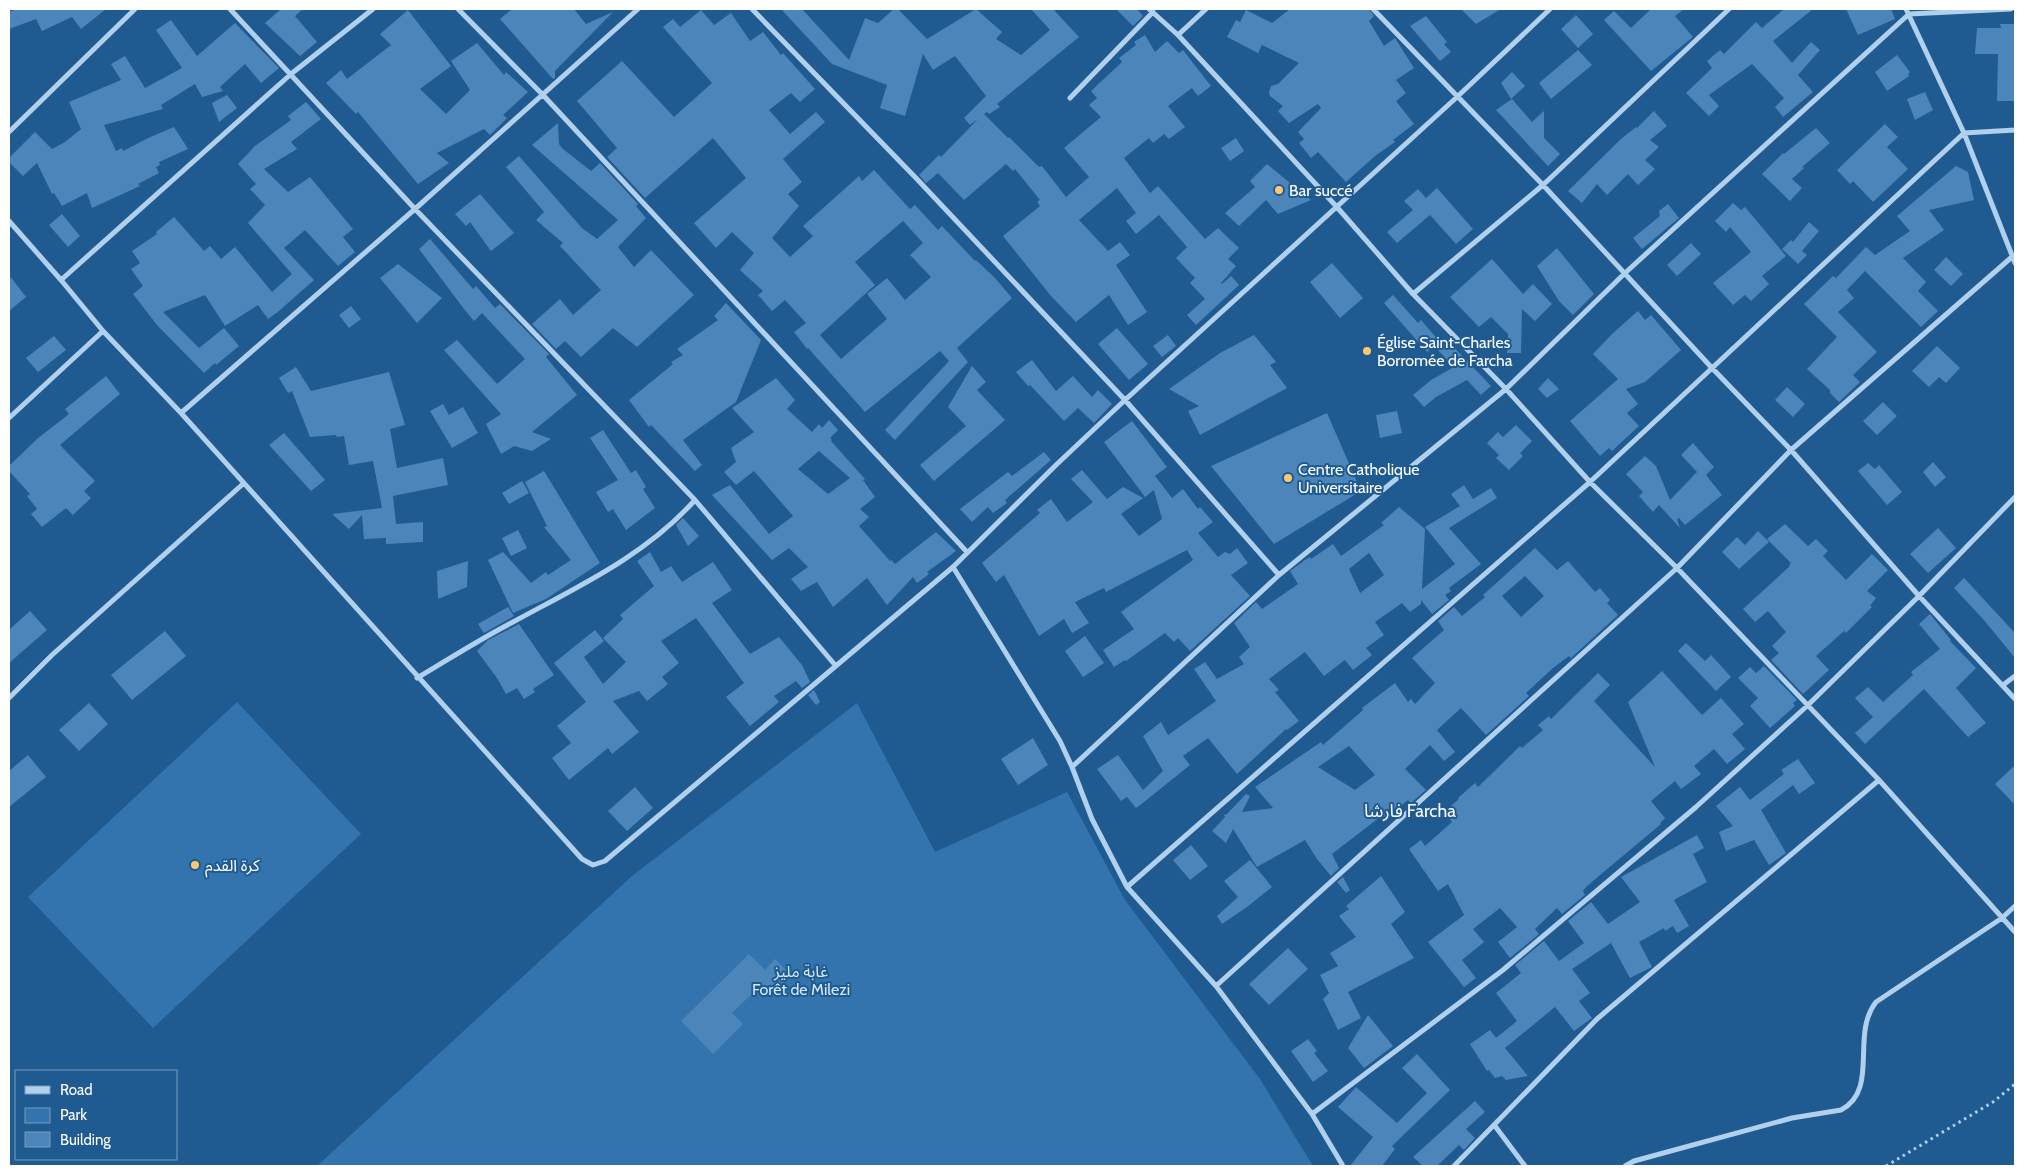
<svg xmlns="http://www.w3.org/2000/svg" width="2024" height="1175" font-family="Cabin,'Noto Sans Arabic',sans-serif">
<rect width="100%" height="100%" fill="#1f5a91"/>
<path fill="#3374ae" d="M237,702L361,834L153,1028L28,897Z
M857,703L935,852L1067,792L1125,900L1260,1079L1313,1166H317L632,876Z"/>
<path fill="#4c85b9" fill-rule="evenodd" d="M17,9H106L81,29L72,17L42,31L36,19L9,29V12Z
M281,9H303L295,16L317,42L300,56L265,23Z
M512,9H574L586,24L613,12L555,71V78L553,79L500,19Z
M781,9H802L849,60L865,18L878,23L894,9H898L927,39L976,9L1002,32L996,39L1021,55L1050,30L1031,9H1053L1079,37L997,104L1000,107L989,114L987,112L984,114L1008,138L1009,137L1039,167L1042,166L1066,197L1089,177L1064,148L1101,117L1089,105L1097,98L1091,91L1122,62L1119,58L1136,45L1134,42L1145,35L1155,52L1167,41L1179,53L1183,50L1211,86L1198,96L1192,88L1168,106L1185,127L1169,139L1164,134L1153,143L1149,138L1124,158L1150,193L1158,186L1205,239L1218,228L1239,248L1228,259L1236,266L1221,283L1222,284L1231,276L1239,285L1196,325L1187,315L1205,299L1190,283L1195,278L1176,258L1187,247L1159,215L1136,234L1126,221L1136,213L1117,188L1079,220L1108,251L1120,242L1130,255L1116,265L1147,312L1128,325L1109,295L1076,322L1051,296L1003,236L1040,206L1037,202L1040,200L1015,169L1013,171L1006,164L964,200L938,173L926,183L919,175L939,155L941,157L978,119L970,125L964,118L986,96L955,56L933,70L923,54L905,116L880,108L887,85L832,64Z
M1116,9H1137L1143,16L1133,26Z
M1290,9H1369L1374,16L1369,21L1384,46L1395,38L1414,68L1396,80L1406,93L1396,101L1414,124L1393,140L1395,142L1375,156L1346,182L1318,152L1311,158L1299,143L1304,139L1298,132L1321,108L1318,104L1289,123L1278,111L1283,106L1270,96L1269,92L1271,86L1278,84L1299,63L1262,45L1258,53L1227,37L1236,20L1240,22L1246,10L1272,23Z
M1461,9H1501L1476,24Z
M1651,9H1684L1675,16L1693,37L1651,71L1604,20L1614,11L1631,28Z
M1784,9H1813L1773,41L1792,63L1811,42L1820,50L1798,75L1813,92L1783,117L1775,107L1784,98L1752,64L1709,95L1719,106L1709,116L1686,93L1712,68L1707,61L1720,50L1724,54L1756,22L1762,28Z
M1846,9H1891L1895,19L1858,35Z
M408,10L451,66L420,89L446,114L470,90L451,61L477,43L504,75L506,72L528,92L503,115L507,118L490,135L484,129L437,153L449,163L418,184L358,112L356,114L326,83L341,70L347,79L391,45L380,34Z
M701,10L714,25L731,13L750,41L763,32L781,55L783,53L815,89L800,102L791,93L769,110L790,134L816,112L825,122L783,159L802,182L788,194L799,206L772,238L790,257L813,236L803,226L859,176L862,181L874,170L910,209L915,205L938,230L942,226L975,261L976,260L995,278L1012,298L957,348L968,362L895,440L885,430L949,361L940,351L865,412L808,348L807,349L794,332L806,323L785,300L772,311L758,295L763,291L740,270L754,253L732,232L716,248L694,223L746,178L713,138L645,198L607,157L617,148L577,101L622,61L674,117L712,83L663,27L673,19L680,27ZM903,221L923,243L910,255L931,277L905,300L887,278L867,294L887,319L841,359L820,335L875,285L855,262Z
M1576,15L1593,34L1578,48L1561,29Z
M1426,16L1447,42L1444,44L1451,52L1440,61L1410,26Z
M171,20L197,56L235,23L279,68L261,83L245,64L220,87L223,91L202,97L195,84L161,105L163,109L104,125L116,151L122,148L123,151L148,138L174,127L188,149L159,162L160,165L156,167L159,173L138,184L140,186L92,208L87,193L62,206L54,193L52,194L37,163L23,176L9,162V158L35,132L52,149L65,142L81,129L69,102L121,80L111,64L125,56L145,88L182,68L156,30Z
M2000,24H2015V101H1997L1998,54H1975L1977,28H2001Z
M1578,50L1592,65L1551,99L1539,83Z
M1897,55L1910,72L1908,74L1909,76L1887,91L1875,72Z
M1512,72L1525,86L1511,99L1501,83Z
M1925,92L1933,110L1915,120L1907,99Z
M227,95L237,108L219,122L212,103Z
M1512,99L1532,122L1544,111V138L1560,154L1548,166L1496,110Z
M306,102L321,119L291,142L297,149L264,169L288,192L310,177L353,229L343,237L355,252L338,266L305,230L284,248L314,280L279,311L268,319L258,305L225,326L205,295L163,312L199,348L224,328L239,346L216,365L215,363L204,373L157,325L133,294L143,286L131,269L140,263L132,251L157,234L156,232L174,217L204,251L210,246L221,259L235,247L272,292L292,274L248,223L265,205L250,189L256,184L238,164L255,146L291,120L288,116Z
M1654,111L1667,126L1650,140L1659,147L1645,160L1655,169L1638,185L1628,174L1607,195L1597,184L1582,203L1568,191L1621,139L1636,127L1637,128Z
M558,123L559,144L563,149L591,171L600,163L638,204L636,206L646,218L618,247L634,267L651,250L694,295L637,347L613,328L581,357L565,341L556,349L532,324L560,299L573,315L601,290L560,246L563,243L536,220L544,212L506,167L519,156L582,228L597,239L618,220L532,145Z
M1885,124L1898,137L1887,147L1908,169L1873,202L1853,181L1850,184L1837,170Z
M1816,128L1830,143L1802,167L1804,168L1792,179L1802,188L1790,201L1762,174L1783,153L1784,154Z
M1236,138L1244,151L1230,161L1221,148Z
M1267,164L1311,200L1278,214L1266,200L1239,226L1225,213L1255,187L1250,181Z
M1956,166L1968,172L1974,200L1929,210L1944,230L1903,258L1926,282L1918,291L1938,311L1921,327L1865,271L1847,290L1854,298L1838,312L1877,352L1853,375L1860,382L1839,402L1830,393V390L1807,369L1837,337L1804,304L1833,276L1836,278L1866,247L1875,255L1910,231L1897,216Z
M1437,188L1473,229L1456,244L1430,215L1397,243L1387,232L1413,210L1404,201L1418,189L1426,198Z
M480,194L514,233L491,251L470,222L466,226L455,214Z
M1733,203L1741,210L1745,207L1786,256L1762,276L1769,284L1751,301L1745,295L1733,305L1713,283L1751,252L1730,227L1726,232L1715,221Z
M1668,204L1679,218L1642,249L1633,238L1660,216L1659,211Z
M62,214L80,236L68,247L49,225Z
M1809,222L1819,231L1802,251L1807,255L1798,264L1782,249L1791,240L1793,242Z
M430,239L473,289L476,286L495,308L500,304L549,354L546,357L577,395L532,432L551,439L532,451L514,446L501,454L486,424L501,414L444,350L457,340L497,384L525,359L482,313L474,321L464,309L419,249Z
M1691,243L1701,254L1677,276L1667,265Z
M1557,248L1594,294L1573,315L1559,301L1537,266Z
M1946,257L1963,274L1951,286L1934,270Z
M1492,259L1523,294L1533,284L1552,304L1535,321L1522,309L1521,353H1507L1508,334L1491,317L1479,327L1450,297Z
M1332,263L1363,298L1340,318L1310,282Z
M398,264L442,298L417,323L380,278Z
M9,275L26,297L9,311Z
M1393,295L1418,323L1421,320L1440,342L1427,352L1384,303Z
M726,303L761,340L736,402L683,440L702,465L695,471L651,425L649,427L629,400L673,364L671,362L683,355L677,349L718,320L714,316Z
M351,306L361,319L349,328L339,315Z
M1638,311L1645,320L1651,315L1681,350L1645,382L1626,389L1638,404L1627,413L1639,426L1612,451L1609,448L1600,456L1570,421L1618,379L1593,354L1612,334Z
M1117,328L1148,364L1129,380L1098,344Z
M1168,335L1176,346L1162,357L1153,346Z
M1254,335L1276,362L1270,365L1287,388L1200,435L1188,411L1199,406L1169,389L1220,353Z
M54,336L66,350L38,372L26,358Z
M1447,340L1491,386L1481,395L1467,380L1436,397L1424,407L1413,395L1431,380L1454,367L1437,349Z
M1937,346L1960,368L1946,383L1939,377L1929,387L1912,371Z
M1032,360L1056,391L1073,376L1092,397L1098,390L1112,404L1094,423L1078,408L1064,421L1030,385L1028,386L1016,372Z
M972,366L986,382L977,390L1005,420L934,481L920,465L966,426L948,407Z
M296,367L311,391L389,372L405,425L390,429L397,468L443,458L448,485L393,496L396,524L423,522V542L386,544V538L364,539L362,515L349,529L332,514L382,508L373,461L349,465L344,436L337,437L336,435L310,437L292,391L288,393L279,378Z
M106,376L120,394L60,445L95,481L84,491L91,498L73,515L66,508L42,527L31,514L37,509L27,496L30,494L9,471V466L37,439L69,414L65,409Z
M776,378L795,400L787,409L812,432L819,424L822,428L829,420L838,430L830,438L832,440L831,441L865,479L863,480L875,497L860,509L869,517L859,526L890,561L891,560L895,564L936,532L956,551L927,572L929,574L917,583L913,577L887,605L867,578L833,607L817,582L801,591L791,579L808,567L789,548L772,560L712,495L730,485L769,534L793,516L754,471L736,485L724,472L736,462L731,448L754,432L732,408ZM819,451L850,478L828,494L798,469Z
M1548,378L1559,389L1547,398L1538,389Z
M1787,387L1805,404L1793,417L1775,400Z
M1883,402L1897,416L1877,435L1863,421Z
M443,404L449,415L463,407L478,433L452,448L430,411Z
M1397,411L1402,433L1380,438L1376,415Z
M1327,413L1361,491L1274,544L1211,466Z
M1132,421L1167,467L1155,476L1172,498L1183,489L1198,509L1200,507L1213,522L1198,533L1218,557L1225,552L1230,554L1237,548L1248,563L1231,575L1250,596L1190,651L1178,638L1174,642L1165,633L1126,661L1125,660L1114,667L1103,650L1134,629L1121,612L1193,560L1187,550L1106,592L1104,588L1075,602L1089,623L1072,633L1064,619L1039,636L1004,575L996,582L982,563L1040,513L1037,510L1051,499L1067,522L1093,502L1071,479L1082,470L1107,499L1123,487L1143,498L1121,514L1139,536L1162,519L1154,490L1145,497L1104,442Z
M1516,425L1532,441L1520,453L1523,456L1509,470L1496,458L1499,455L1487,443L1498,432L1503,437Z
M603,430L631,473L636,470L646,487L643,489L655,508L626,530L613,509L608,512L596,492L618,480L590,438Z
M284,433L325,480L311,491L269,445Z
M1693,443L1714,467L1706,475L1722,495L1685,525L1679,518L1677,519L1680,528L1659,505L1653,512L1639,496L1643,492L1626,474L1645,456L1656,466L1670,500L1697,472L1681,455Z
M1044,452L1051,460L1005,500L1007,503L993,513L988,507L972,522L960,509L1008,472L1012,476Z
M1933,462L1946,477L1935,487L1923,472Z
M1868,463L1875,469L1879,465L1902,492L1887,505L1858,471Z
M544,471L600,563L546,599L513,613L488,560L503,552L531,583L546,572L548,575L571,560L544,527L547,526L525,482Z
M522,481L529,493L509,504L502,493Z
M1464,485L1473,499L1491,488L1497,498L1449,528L1481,564L1449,588L1451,591L1445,595L1449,600L1432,614L1421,600V604L1410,612L1402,603L1375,622L1384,635L1366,648L1372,655L1353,670L1345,660L1324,676L1305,652L1269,679L1279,690L1275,692L1299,721L1287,730L1286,729L1237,774L1208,738L1183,756L1190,765L1144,802L1136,808L1127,797L1121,801L1097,769L1118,755L1143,790L1163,771L1143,736L1161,722L1168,735L1216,701L1194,669L1205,662L1217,679L1244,664L1239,657L1250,647L1234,623L1256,602L1262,609L1298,584L1290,571L1305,560L1310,557L1311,559L1333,544L1341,556L1384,525L1381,523L1399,507L1425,529L1422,589L1455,564L1425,527L1460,506L1451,494ZM1369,553L1384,575L1360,593L1349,569Z
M683,518L699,536L688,546L676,525Z
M1785,524L1808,546L1816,539L1828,551L1823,556L1846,580L1872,554L1888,570L1867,591L1876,598L1870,606L1872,607L1846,633L1844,631L1816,656L1829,670L1803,694L1771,660L1779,653L1772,646L1786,632L1768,611L1755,622L1743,609L1790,566L1789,565L1791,563L1767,539Z
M1938,528L1956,548L1928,573L1910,554Z
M518,530L527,548L511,556L502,538Z
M1758,531L1769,542L1739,569L1722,552L1737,537L1745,545Z
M1535,548L1557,570L1568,561L1595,592L1600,588L1610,600L1607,603L1618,615L1571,658L1569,656L1553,668L1526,693L1529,696L1486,735L1461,708L1437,730L1455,752L1444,761L1430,745L1405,769L1426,790L1411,803L1408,800L1383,820L1380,817L1332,854L1339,868L1331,876L1317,859L1305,840L1257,867L1233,829L1226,843L1212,831L1225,817L1224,815L1227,814L1246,794L1250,796L1242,812L1273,808L1255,787L1321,742L1323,745L1363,710L1362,708L1395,683L1408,702L1411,699L1415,704L1435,683L1412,658L1444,630L1438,621L1454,607L1462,616L1485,597L1483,595ZM1525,576L1544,596L1521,617L1502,596ZM1349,746L1375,775L1355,790L1318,767Z
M650,552L661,572L671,566L682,582L713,562L732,590L712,603L750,654L779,637L802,665L810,682L802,688L796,681L774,696L779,702L750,726L726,697L744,683L696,618L661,641L679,663L662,677L668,684L647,701L639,691L613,701L639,732L612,754L608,748L569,780L552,758L571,743L557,726L586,702L554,663L595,630L604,641L584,657L603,684L626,662L603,638L623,619L620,615L654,586L637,561Z
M468,561L467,587L438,599L437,571Z
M1964,578L2015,633V658L1983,619L1954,588Z
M508,607L514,616L484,633L478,624Z
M30,611L47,630L9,663V630Z
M1930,614L1951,640L1944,646L1950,641L1976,668L1956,688L1986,723L1968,737L1924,689L1865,744L1855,733L1873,717L1855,698L1868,687L1883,702L1913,675L1911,672L1940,649L1919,624Z
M519,624L554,675L533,689L535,692L524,699L517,688L506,694L497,678L477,651L488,640Z
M165,631L186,656L132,700L111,675Z
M1085,636L1104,663L1083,677L1065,651Z
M1686,643L1705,661L1711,655L1731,677L1716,691L1678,651Z
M1764,666L1797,700L1793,703L1795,706L1770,728L1750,706L1758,698L1738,678L1750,667L1756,673Z
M1662,671L1702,715L1721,698L1744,724L1732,734L1745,749L1727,764L1714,749L1694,766L1701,774L1681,789L1675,781L1651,801L1665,818L1660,823L1661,824L1587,886L1583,891L1585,895L1562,914L1557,908L1535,929L1539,934L1510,958L1498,942L1517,927L1500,908L1473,929L1484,942L1462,960L1476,978L1464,987L1428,942L1464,915L1448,884L1438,891L1409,849L1421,840L1425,846L1452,822L1444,812L1459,799L1458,798L1475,783L1478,787L1520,746L1522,748L1543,730L1538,725L1549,716L1551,719L1598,673L1610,685L1594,701L1655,767L1628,702Z
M814,690L820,702L816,705L808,695Z
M89,703L108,724L79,751L59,730Z
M1033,738L1048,765L1018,785L1001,759Z
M28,755L46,777L9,807V771Z
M1798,759L1815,783L1799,794L1793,785L1761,810L1786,853L1769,865L1754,840L1726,851L1719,832L1733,826L1716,806L1740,787L1750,800L1784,774L1781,770Z
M2015,765V805L1995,784Z
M635,787L653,808L627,831L608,811Z
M1697,835L1704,848L1693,854L1707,882L1674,900L1689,926L1677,933L1673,926L1665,931L1664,928L1639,942L1652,967L1630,978L1611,943L1572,969L1590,993L1579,1001L1592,1018L1574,1031L1555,1007L1505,1048L1528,1076L1506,1080L1502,1076L1495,1078L1489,1070L1487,1071L1470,1044L1490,1030L1496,1038L1517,1021L1496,993L1521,973L1515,965L1544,941L1559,961L1584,943L1568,921L1591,902L1608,924L1640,902L1621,877Z
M1191,845L1208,866L1190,880L1173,860Z
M1250,860L1272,887L1247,907L1222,924L1217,916L1238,897L1224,881Z
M1381,876L1405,912L1391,924L1414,958L1348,992L1361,1018L1338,1030L1323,999L1329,993L1320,975L1338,966L1330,953L1356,937L1339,916L1349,909L1346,906Z
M1343,877L1350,890L1346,893L1337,882Z
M1288,948L1308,969L1269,1005L1249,984Z
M749,954L765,970L775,959L791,975L769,997L759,987L732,1013L743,1024L713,1054L681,1021Z
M1368,1015L1393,1046L1364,1068L1348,1048Z
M1308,1039L1317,1051L1314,1053L1328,1071L1313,1082L1291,1051Z
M1417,1054L1450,1090L1392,1146L1395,1149L1382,1166H1350L1373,1137L1338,1107L1356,1087L1397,1123L1427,1093L1402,1068Z
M1475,1101L1485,1112L1466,1129L1475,1138L1464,1150L1459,1145L1437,1166H1423L1413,1157Z"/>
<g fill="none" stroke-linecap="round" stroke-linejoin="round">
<path stroke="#b0d0ed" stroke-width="3" stroke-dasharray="2.5 4" stroke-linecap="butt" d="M1886,1166L1993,1102L2015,1084"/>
<path stroke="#b0d0ed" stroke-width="5" d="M230,9L415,209L695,500L835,665
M458,9L543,95L967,552
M752,9L915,177L1125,400L1279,575
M1149,9L1178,35L1336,206L1413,294L1506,389L1590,482L1677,568L1879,780L2015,932
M1373,9L1543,185L1712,368L1791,450L1919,596L2015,699
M1906,9L1964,133L2015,263
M1178,35L1206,9
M1070,98L1153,12
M9,132L135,9
M9,221L61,280L103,331L181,413L582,859L593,865L605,861L953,567L1056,465L1125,400L1457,97L1550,9
M61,280L291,74L373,9
M1413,294L1543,185L1729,9
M181,413L415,209L638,9
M9,418L103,331
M953,567L1060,741L1072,767L1092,819L1127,887L1216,986L1312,1114L1343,1166
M417,678C449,659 480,639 513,622C577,587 645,556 695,500
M2003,685L2015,676
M9,698L52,655L244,483
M1072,767L1279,575L1506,389L1624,274L1909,14L2011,9
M1127,887L1590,482L1964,133L2015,130
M1216,986L1677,568L1791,450L2013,256H2015
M1312,1114L1503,970L1696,807L1807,706L1919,596L2015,497
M1495,1126L1525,1166
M1454,1166L1597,1019L1879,780
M1625,1166L1634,1161L1792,1118L1841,1110C1880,1089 1850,1035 1876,1002L2002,918L2015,906"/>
</g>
<g fill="#fbc870" stroke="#1f5a91" stroke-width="2">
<circle cx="1279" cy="190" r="5"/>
<circle cx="1367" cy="351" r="5"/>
<circle cx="1288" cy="478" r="5"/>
<circle cx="195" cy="865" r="5"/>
</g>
<g text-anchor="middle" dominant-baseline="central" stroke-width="4" stroke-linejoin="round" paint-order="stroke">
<g font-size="16" fill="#fff" stroke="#1f5a91" text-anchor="start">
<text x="1289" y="190">Bar succé</text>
<text x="1377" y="342">Église Saint-Charles<tspan x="1377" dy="18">Borromée de Farcha</tspan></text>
<text x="1298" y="469">Centre Catholique<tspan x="1298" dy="18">Universitaire</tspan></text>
<text x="205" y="865">كرة القدم</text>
</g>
<g font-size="16" fill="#d5e9fa" stroke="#1f5a91">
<text x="801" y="971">غابة مليز<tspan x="801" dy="18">Forêt de Milezi</tspan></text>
</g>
<g font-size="18" fill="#fff" stroke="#1f5a91">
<text x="1410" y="811">فارشا Farcha</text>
</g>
</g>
<rect width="2024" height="1175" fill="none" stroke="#ffffff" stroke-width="20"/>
<rect x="15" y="1070" width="162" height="90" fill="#1f5a91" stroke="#799cbd"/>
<rect x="25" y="1086" width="25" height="8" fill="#b0d0ed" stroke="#799cbd"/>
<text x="60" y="1095" font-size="15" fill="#ffffff">Road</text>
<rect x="25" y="1108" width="25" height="15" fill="#3374ae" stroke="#799cbd"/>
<text x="60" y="1120" font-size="15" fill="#ffffff">Park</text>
<rect x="25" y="1132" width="25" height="15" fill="#4c85b9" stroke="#799cbd"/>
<text x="60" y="1145" font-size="15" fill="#ffffff">Building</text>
</svg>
